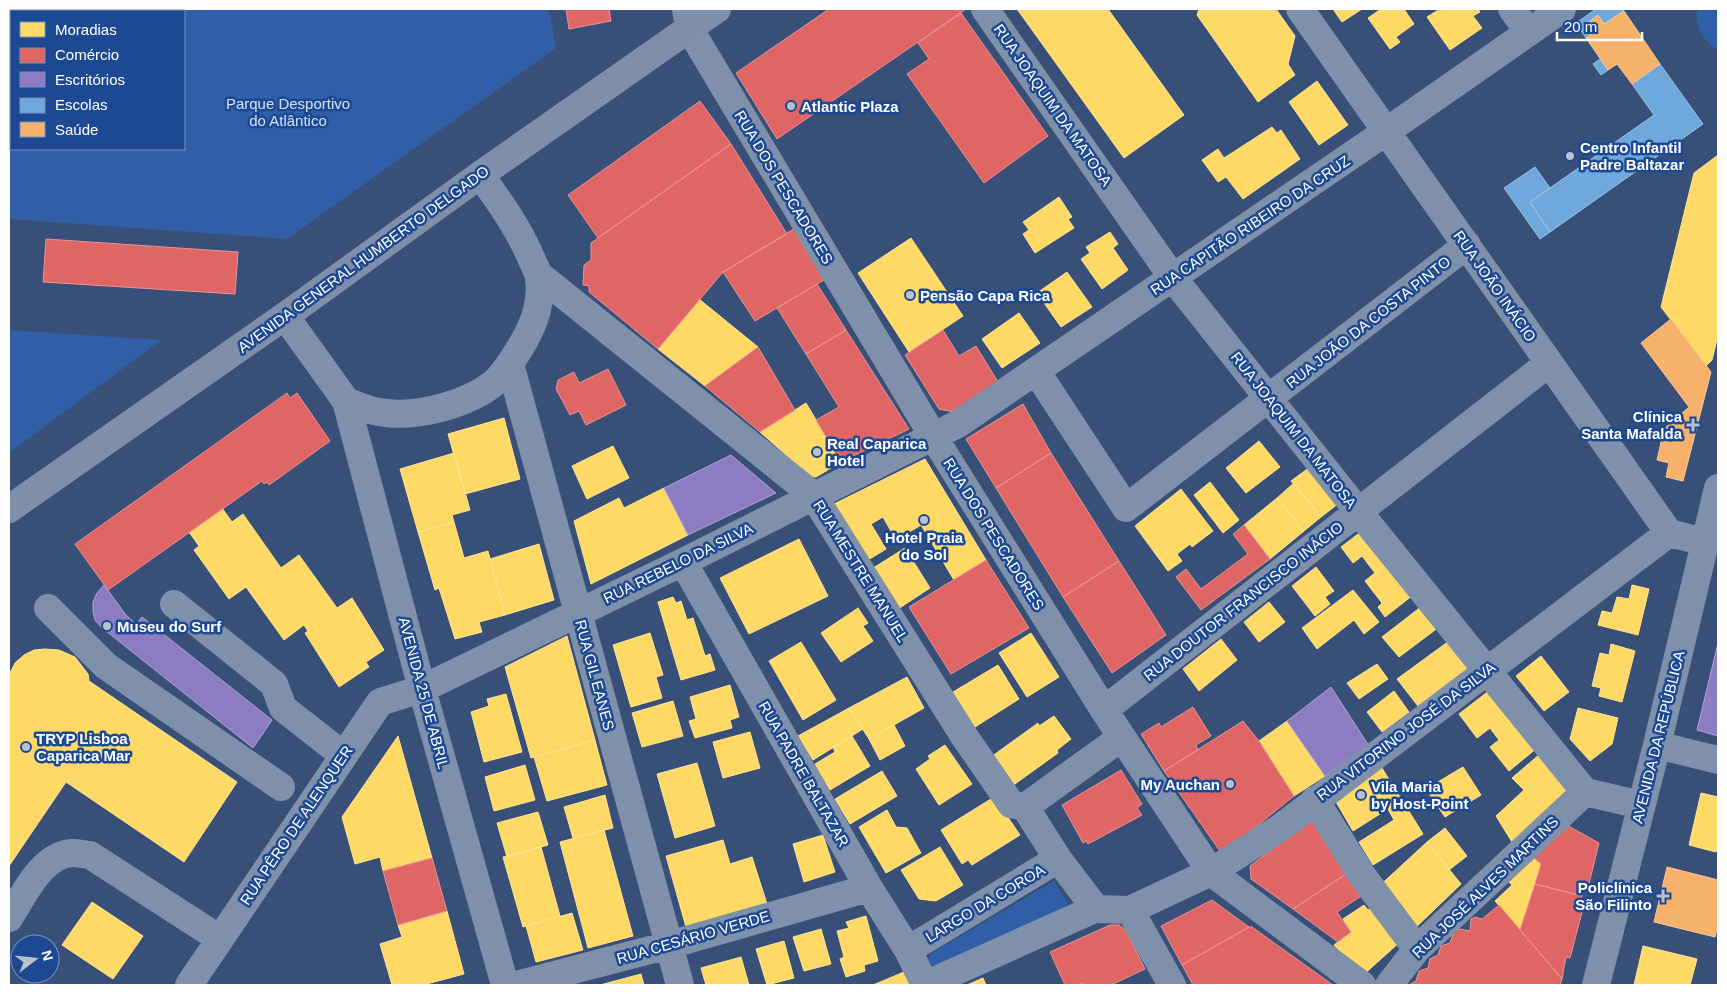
<svg xmlns="http://www.w3.org/2000/svg" width="1727" height="994" font-family="Arial,sans-serif">
<rect width="100%" height="100%" fill="#384f77"/>
<path fill="#315fa7" d="M73,9H549L556,48L287,239L9,219V86L11,83V149H184V11H71Z
M1697,9H1713L1718,17V50C1703,40 1694,27 1697,9Z
M9,330L161,340L9,453Z
M1054,881L1070,908L941,967L928,964V958L932,953Z"/>
<path fill="#ffd966" stroke="#ffe494" d="M1017,9H1108L1184,115L1124,158Z
M1199,9H1276L1295,36L1288,64L1295,75L1258,102L1197,15Z
M1333,9H1362L1342,22Z
M1381,9H1404L1414,24L1396,37L1400,42L1390,49L1368,18Z
M1440,9H1478L1480,12L1473,16L1482,28L1450,50L1427,17Z
M1317,81L1348,125L1319,145L1289,102Z
M1272,127L1277,133L1281,130L1300,159L1243,199L1226,177L1218,182L1202,160L1218,149L1224,158Z
M1718,155V335L1712,360L1706,366L1661,307L1694,173Z
M1059,197L1072,217L1068,219L1074,228L1035,253L1023,234L1029,230L1023,222Z
M1110,232L1118,244L1113,248L1128,270L1102,289L1081,259L1090,253L1086,247Z
M911,238L963,316L909,352L858,273Z
M1067,272L1092,307L1061,327L1037,293Z
M699,299L758,347L705,386L658,349Z
M1019,313L1040,343L1002,368L982,339Z
M806,403L841,462L816,477L810,476L760,432Z
M504,418L520,479L465,494L448,434Z
M1259,441L1280,467L1246,493L1226,468Z
M613,446L629,478L587,499L572,466Z
M454,453L470,510L452,515L454,522L418,532L400,469Z
M925,459L986,560L954,580L921,525L896,540L883,517L871,524L886,549L868,560L834,504Z
M1310,467L1339,503L1321,517L1291,481Z
M1210,482L1239,520L1223,533L1194,495Z
M1294,483L1321,517L1304,531L1277,498Z
M664,488L688,535L591,584L574,521L619,498L624,508Z
M1181,489L1213,531L1192,547L1190,544L1177,554L1182,561L1168,571L1135,526Z
M1277,498L1304,531L1270,559L1244,525Z
M222,508L232,522L243,514L281,568L299,555L337,608L352,598L384,650L366,662L369,667L339,687L305,633L308,631L304,625L284,640L246,587L229,599L194,550L199,546L189,532Z
M454,522L464,558L488,551L505,615L479,622L482,632L455,639L439,588L435,590L418,532Z
M1362,531L1387,563L1375,573L1362,556L1353,563L1341,547Z
M799,539L828,596L749,634L720,578Z
M539,544L554,600L505,615L490,559Z
M905,548L930,588L895,611L870,570Z
M1387,563L1413,595L1385,617L1378,607L1382,603L1365,581Z
M1316,567L1334,591L1325,597L1330,604L1315,616L1292,586Z
M1632,585L1649,589L1638,635L1598,625L1602,611L1612,613L1617,597L1629,599Z
M1353,590L1379,622L1364,634L1354,620L1317,649L1302,628Z
M673,597L676,603L681,601L687,620L693,618L705,656L710,654L715,670L681,680L658,602Z
M1269,602L1285,622L1259,642L1244,622Z
M1422,606L1439,627L1399,657L1382,637Z
M858,608L868,623L863,626L873,641L841,662L821,633Z
M650,633L663,675L656,677L662,698L631,707L613,645Z
M1031,633L1059,677L1027,697L999,653Z
M567,636L595,740L531,758L505,667Z
M1221,639L1237,660L1199,691L1183,669Z
M1449,641L1470,667L1418,706L1397,679Z
M801,642L836,700L803,720L769,661Z
M1611,644L1635,651L1622,702L1599,696L1601,688L1592,686L1600,653L1609,655Z
M45,649L59,650L75,657L88,674L89,681L237,782L184,862L66,782L9,866V675L15,663L24,655L34,650Z
M1541,656L1569,692L1544,711L1516,676Z
M1377,664L1388,679L1359,699L1347,683Z
M998,665L1019,699L975,727L953,692Z
M907,677L924,708L869,739L849,708Z
M730,685L739,717L730,720L732,728L695,738L689,721L696,719L690,697Z
M1490,690L1537,748L1509,771L1490,747L1499,740L1490,728L1477,738L1459,714Z
M1394,691L1409,712L1382,732L1367,712Z
M506,694L522,752L484,762L471,712L489,706L487,699Z
M673,701L683,736L642,747L632,713Z
M849,708L863,729L813,760L798,736Z
M1578,708L1618,718L1612,744L1590,761L1570,739Z
M1054,716L1071,739L1057,750L1058,753L1012,786L991,757L1038,723L1039,726Z
M1287,721L1325,776L1294,796L1259,741Z
M894,725L905,746L880,760L869,739Z
M750,732L760,768L723,778L713,742Z
M398,736L432,858L383,871L380,857L355,864L342,817Z
M852,736L870,766L830,790L815,764L835,752L833,747Z
M595,740L607,785L547,801L534,757Z
M945,745L972,784L939,805L916,769L930,759L928,756Z
M1540,754L1569,791L1512,842L1496,816L1524,790L1512,778Z
M697,763L715,826L675,838L657,774Z
M525,765L535,800L494,811L485,777Z
M1380,765L1402,800L1353,831L1332,795Z
M1463,767L1481,795L1445,817L1426,789Z
M882,771L897,796L850,824L835,799Z
M1701,793L1718,797V845L1716,852L1689,845Z
M605,795L613,828L573,838L564,807Z
M994,797L1020,835L972,865L968,860L962,864L941,830Z
M1402,800L1423,834L1373,865L1359,842L1394,820L1388,809Z
M887,810L896,827L907,828L921,853L886,873L859,827Z
M538,812L548,845L507,857L497,823Z
M1445,828L1467,856L1449,870L1427,842Z
M604,830L633,936L588,948L560,842Z
M823,835L835,872L804,882L793,844Z
M723,840L730,864L752,857L767,904L686,927L666,856Z
M1427,842L1461,884L1411,932L1375,890Z
M541,847L560,916L523,927L503,857Z
M940,847L963,885L936,901L919,899L901,870Z
M1534,858L1541,864L1520,930L1495,901L1512,885L1506,879Z
M92,902L143,936L113,979L62,945Z
M1364,905L1368,910L1375,905L1401,941L1362,976L1334,945L1351,932L1343,919Z
M447,911L464,974L423,985H392L380,944L402,937L398,925Z
M572,913L583,950L536,962L526,926Z
M866,916L878,961L864,965L865,971L846,977L840,959L844,957L837,931L849,928L846,922Z
M821,929L831,964L804,971L793,937Z
M784,941L794,978L767,985L756,949Z
M1643,946L1697,959L1690,985H1634Z
M741,957L749,985H706L701,968Z
M904,972L910,985H873Z
M641,974L644,985H600Z
M983,978L986,985H967Z"/>
<path fill="#e06666" stroke="#e99494" d="M566,9H609L611,21L569,29Z
M829,9H966L777,139L736,73Z
M961,13L1048,136L984,183L907,74L929,59L918,43Z
M700,101L731,144L598,238L568,195Z
M731,144L787,234L723,272L658,349L589,292V286L583,285L584,265L591,260V243Z
M797,227L829,277L755,321L723,272Z
M46,239L238,252L235,294L43,282Z
M817,284L846,330L806,354L777,308Z
M846,330L909,429L841,462L816,420L839,407L806,354Z
M943,330L959,356L976,346L998,382L954,412L939,409L905,355Z
M758,347L795,410L760,432L705,386Z
M608,369L626,405L586,425L579,411L570,415L556,389L558,380L574,372L579,383Z
M287,393L290,398L297,393L330,441L269,485L267,482L264,484L262,481L108,590L75,544Z
M1023,404L1051,453L996,488L966,439Z
M1051,453L1119,561L1063,597L996,488Z
M1244,525L1270,559L1201,610L1176,577L1186,569L1201,589L1248,554L1233,534Z
M986,560L1029,628L951,674L909,607Z
M1119,561L1166,635L1112,673L1063,597Z
M1193,707L1211,736L1196,745L1198,750L1164,771L1141,734L1159,723L1161,727Z
M1243,721L1259,741L1294,796L1222,854L1164,771Z
M1121,770L1142,804L1137,808L1142,815L1088,844L1086,841L1083,843L1062,805Z
M1314,818L1353,869L1293,909L1251,879L1250,866Z
M1563,823L1599,843L1588,888L1584,887L1582,896L1535,884L1541,864L1534,858Z
M432,858L447,911L398,925L383,871Z
M1348,873L1363,895L1337,912L1351,932L1338,942L1293,909Z
M1535,884L1582,896L1578,911L1582,912L1570,958L1566,957L1562,979L1520,930Z
M1212,900L1249,927L1182,965L1161,926Z
M1499,905L1562,979L1560,985H1409L1416,981L1419,971L1428,968L1430,959L1438,955L1441,946L1450,943L1454,931L1460,929L1470,931L1471,919L1475,917L1482,919Z
M1110,925H1119L1126,930L1145,969L1111,985H1084L1082,983L1076,985H1065L1050,952Z
M1249,927H1252L1333,985H1193L1182,965Z"/>
<path fill="#8e7cc3" stroke="#b0a3d5" d="M731,455L776,493L688,535L664,488Z
M104,585L126,615L136,624L142,617L272,720L253,748L101,627L95,620L93,612V602L97,593Z
M1718,643V736L1697,730Z
M1331,687L1369,746L1325,776L1287,721Z"/>
<path fill="#6fa8dc" stroke="#9ac2e6" d="M1596,9H1622L1624,11L1604,24L1598,15L1589,22L1595,31L1586,38L1576,23Z
M1600,59L1608,70L1601,75L1593,64Z
M1660,64L1703,124L1550,232L1530,202L1654,115L1632,84Z
M1535,167L1550,188L1530,202L1550,232L1540,239L1504,188Z"/>
<path fill="#f6b26b" stroke="#f9c997" d="M1624,11L1660,64L1632,84L1617,64L1608,70L1586,38L1595,31L1589,22L1598,15L1604,24Z
M1671,319L1711,372L1683,481L1666,477L1669,463L1657,460L1664,429L1689,407L1641,343Z
M1667,867L1718,880V926L1715,937L1654,922Z"/>
<g fill="none" stroke-linecap="round" stroke-linejoin="round">
<path stroke="#7f90aa" stroke-width="28" d="M686,9L689,28L933,436L1104,710L1211,872L1362,985
M985,9L1173,278L1358,511L1585,792L1641,805
M1300,9L1669,533L1705,542
M1512,9L1529,32
M539,275L813,495L964,736L1011,804L1025,807L1058,859
M285,316L346,401C359,406 372,412 386,413C419,417 468,404 494,383C506,372 515,356 523,343C535,322 542,302 539,278C538,271 534,265 532,260C519,229 500,202 480,175
M510,364L680,985
M1036,371L1126,508L1467,245
M346,401L422,689L505,985
M683,562L869,888L908,950L925,985
M174,604L274,684L283,708L343,755
M48,608L106,666L281,787
M1104,710L1549,363
M1657,745L1718,760
M1315,800L1361,874L1417,949
M1025,807L1122,737
M1090,901L1097,909L1130,910L1211,872L1280,828L1669,533
M1130,910L1172,985
M9,918C24,895 42,853 74,853C79,853 85,855 90,855L220,939
M908,950L1058,859L1090,901V911L925,985
M189,985L380,702L422,689L683,562L958,424L1387,131L1562,9
M516,985L669,945L869,888
M1389,985L1417,949L1585,792
M1596,985L1657,745L1718,488"/>
<path stroke="#7f8fa9" stroke-width="28" d="M9,509L285,316L480,175L717,9"/>
</g>
<g fill="#b9c1cf" stroke="#1d4892" stroke-width="2">
<circle cx="791" cy="106" r="5"/>
<circle cx="1570" cy="156" r="5"/>
<circle cx="910" cy="295" r="5"/>
<path d="M1690.5 417.5h5v5h5v5h-5v5h-5v-5h-5v-5h5z"/>
<circle cx="817" cy="452" r="5"/>
<circle cx="924" cy="520" r="5"/>
<circle cx="107" cy="626" r="5"/>
<circle cx="26" cy="747" r="5"/>
<circle cx="1230" cy="784" r="5"/>
<circle cx="1361" cy="795" r="5"/>
<path d="M1660.5 888.5h5v5h5v5h-5v5h-5v-5h-5v-5h5z"/>
</g>
<g text-anchor="middle" dominant-baseline="central" stroke-width="5" stroke-linejoin="round" paint-order="stroke">
<g font-size="15" fill="#d3e2fa" stroke="#1d4892">
<text x="288" y="103">Parque Desportivo<tspan x="288" dy="17">do Atlântico</tspan></text>
</g>
<g font-size="15" fill="#fff" stroke="#1d4892">
<text transform="translate(1053 105) rotate(55)">RUA JOAQUIM DA MATOSA</text>
<text transform="translate(784 187) rotate(59)">RUA DOS PESCADORES</text>
<text transform="translate(1250 225) rotate(-34)">RUA CAPITÃO RIBEIRO DA CRUZ</text>
<text transform="translate(363 259) rotate(-36)">AVENIDA GENERAL HUMBERTO DELGADO</text>
<text transform="translate(1495 286) rotate(55)">RUA JOÃO INÁCIO</text>
<text transform="translate(1368 322) rotate(-38)">RUA JOÃO DA COSTA PINTO</text>
<text transform="translate(1294 430) rotate(52)">RUA JOAQUIM DA MATOSA</text>
<text transform="translate(994 534) rotate(58)">RUA DOS PESCADORES</text>
<text transform="translate(678 563) rotate(-26)">RUA REBELO DA SILVA</text>
<text transform="translate(861 571) rotate(58)">RUA MESTRE MANUEL</text>
<text transform="translate(1243 601) rotate(-38)">RUA DOUTOR FRANCISCO INÁCIO</text>
<text transform="translate(595 675) rotate(75)">RUA GIL EANES</text>
<text transform="translate(424 693) rotate(75)">AVENIDA 25 DE ABRIL</text>
<text transform="translate(1406 731) rotate(-37)">RUA VITORINO JOSÉ DA SILVA</text>
<text transform="translate(1658 737) rotate(-76)">AVENIDA DA REPÚBLICA</text>
<text transform="translate(804 774) rotate(60)">RUA PADRE BALTAZAR</text>
<text transform="translate(296 825) rotate(-56)">RUA PÊRO DE ALENQUER</text>
<text transform="translate(1485 887) rotate(-44)">RUA JOSÉ ALVES MARTINS</text>
<text transform="translate(985 903) rotate(-31)">LARGO DA COROA</text>
<text transform="translate(693 937) rotate(-16)">RUA CESÁRIO VERDE</text>
</g>
<g font-size="15" font-weight="bold" fill="#fff" stroke="#1d4892" text-anchor="start">
<text x="801" y="106">Atlantic Plaza</text>
<text x="1580" y="147">Centro Infantil<tspan x="1580" dy="17">Padre Baltazar</tspan></text>
<text x="920" y="295">Pensão Capa Rica</text>
<text x="1682" y="416" text-anchor="end">Clínica<tspan x="1682" dy="17">Santa Mafalda</tspan></text>
<text x="827" y="443">Real Caparica<tspan x="827" dy="17">Hotel</tspan></text>
<text x="924" y="537" text-anchor="middle">Hotel Praia<tspan x="924" dy="17">do Sol</tspan></text>
<text x="117" y="626">Museu do Surf</text>
<text x="36" y="738">TRYP Lisboa<tspan x="36" dy="17">Caparica Mar</tspan></text>
<text x="1220" y="784" text-anchor="end">My Auchan</text>
<text x="1371" y="786">Vila Maria<tspan x="1371" dy="17">by Host-Point</tspan></text>
<text x="1652" y="887" text-anchor="end">Policlínica<tspan x="1652" dy="17">São Filinto</tspan></text>
</g>
</g>
<rect width="1727" height="994" fill="none" stroke="#ffffff" stroke-width="20"/>
<rect x="10" y="10" width="175" height="140" fill="#1d4892" stroke="#7791be"/>
<rect x="20" y="22" width="25" height="15" fill="#ffd966" stroke="#7791be"/>
<text x="55" y="35" font-size="15" fill="#ffffff">Moradias</text>
<rect x="20" y="48" width="25" height="15" fill="#e06666" stroke="#7791be"/>
<text x="55" y="60" font-size="15" fill="#ffffff">Comércio</text>
<rect x="20" y="72" width="25" height="15" fill="#8e7cc3" stroke="#7791be"/>
<text x="55" y="85" font-size="15" fill="#ffffff">Escritórios</text>
<rect x="20" y="98" width="25" height="15" fill="#6fa8dc" stroke="#7791be"/>
<text x="55" y="110" font-size="15" fill="#ffffff">Escolas</text>
<rect x="20" y="122" width="25" height="15" fill="#f6b26b" stroke="#7791be"/>
<text x="55" y="135" font-size="15" fill="#ffffff">Saúde</text>
<g transform="translate(35 959) rotate(74)"><circle r="24" fill="#1d4892" stroke="#7791be"/>
<path d="M0-4L9 19L0 12L-9 19Z" fill="#b9c1cf"/>
<text y="-8" font-size="14" font-weight="bold" text-anchor="middle" fill="#ffffff">N</text>
</g>
<path d="M1557 32v8h85v-8" fill="none" stroke="#ffffff" stroke-width="2.5"/>
<text x="1564" y="32" font-size="15" fill="#ffffff" stroke="#1d4892" stroke-width="4" paint-order="stroke">20 m</text>
</svg>
